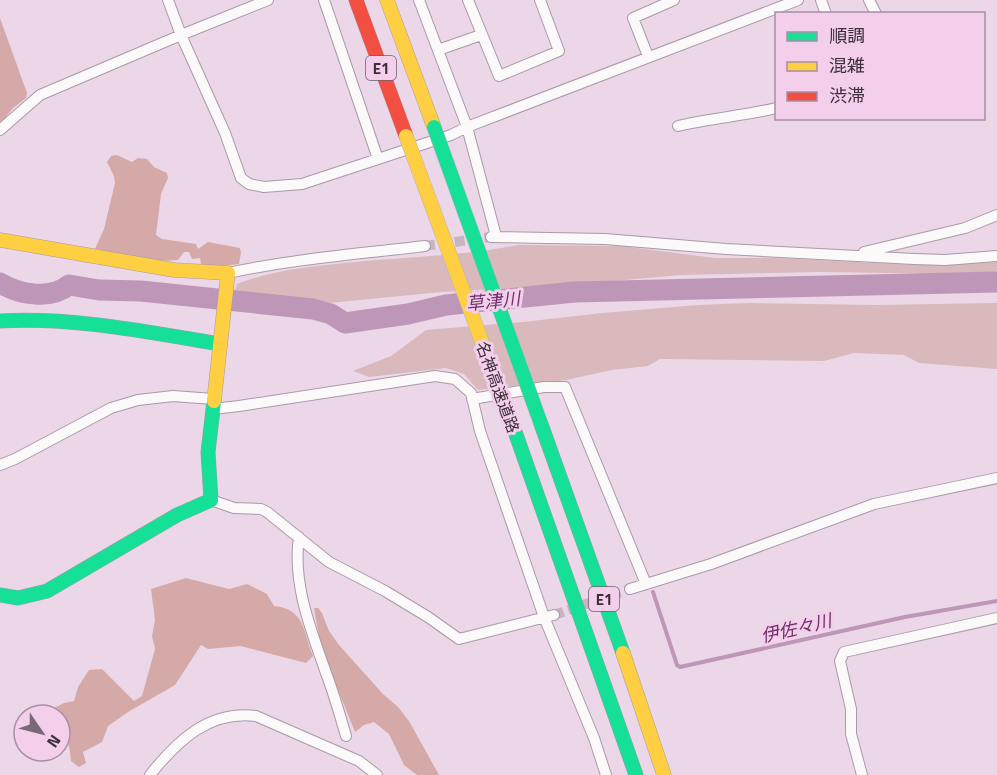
<svg xmlns="http://www.w3.org/2000/svg" width="997" height="775" font-family="'Titillium Web','Noto Sans JP',sans-serif">
<rect width="100%" height="100%" fill="#ebd7e7"/>
<path fill="#d9b9bb" d="M518,245L621,246L715,258H775L915,265L997,262V273L965,274L817,272L682,275L567,285L441,292L319,304L233,296L237,284C271,271 300,268 335,264C396,257 458,257 518,245Z
M749,303L876,305L997,303V369L919,363L904,355L854,353L824,361L660,359L648,366L612,370L566,380L478,390L464,374L446,368L369,377L353,371L391,356L426,330L523,322L602,313L698,305Z"/>
<path fill="#d6a9a9" d="M0,18L27,93L26,98L13,108L0,124Z
M117,155L132,162L138,158L147,159L154,167L167,173L168,178L161,194L156,235L162,239L196,244L198,249L208,242L240,248L241,253L239,264L214,267L201,264L200,258L192,259L189,252H184L178,260L158,261L100,251L95,249L104,229L115,183L114,176L107,162L111,156Z
M186,578L229,589L247,584L267,594L274,606C305,609 303,631 313,656L306,663L241,646L208,649L201,645L175,685L128,712L108,726L102,742L83,752L86,763L79,767L71,761C70,751 70,740 60,735V715H54V708L64,703L74,701L78,687L89,670L102,669L134,701L142,696L155,649L152,636L155,620L151,589Z
M314,608H318L322,613L329,631L339,645L383,694L398,707L409,721L439,775H417L404,765L389,734L374,722L364,725L355,732L326,660L319,637Z"/>
<g fill="none" stroke-linecap="round" stroke-linejoin="round">
<path stroke="#be96b7" stroke-width="4" d="M653,592L677,665L680,667L905,617L997,601"/>
<path stroke="#be96b7" stroke-width="21" d="M0,283C21,295 50,300 69,285L99,290L141,291L313,309L331,314L345,323L408,314L446,305L575,292L997,282"/>
<path stroke="#c8b5c4" stroke-width="10" stroke-dasharray="10 5" stroke-linecap="butt" d="M425,246L491,237
M554,615L630,589"/>
<g stroke="#a99aa6" stroke-width="12">
<path id="street" d="M168,0L181,35L225,133L241,178L249,184L264,187L302,184L451,135L467,127L798,0
M324,0L378,159
M419,0L467,127L496,236
M468,0L499,76L559,51L540,0
M821,0L826,14
M869,0L876,14
M438,50L481,35
M648,56L633,18L674,0
M678,126C711,118 744,116 776,108
M0,130L40,95L181,35L268,0
M491,237L605,239L726,249L914,259L945,260L997,256
M864,252L965,228L997,215
M228,273C293,259 359,254 425,246
M472,399L544,387H565L646,584
M213,409L239,406L435,376L455,379L471,393L480,431L544,617L594,738L606,775
M0,465L15,459L111,408L138,400L173,396L213,399
M211,500L234,508L261,509L267,512L329,562L385,591L428,617L459,639L554,615
M299,537C292,583 311,630 326,673C334,694 340,715 346,736
M630,589L711,564L874,504L997,478
M150,775C177,741 209,710 256,716L359,761L377,775
M862,775L851,734V709L840,661L844,652L997,618"/>
</g>
<g stroke="#a99aa6" stroke-width="15">
<path id="fast" d="M0,321C75,317 147,332 220,344
M541,424L623,653
M513,426L636,775
M0,595L18,598L47,591L177,515L211,500L208,452L214,401"/>
</g>
<g stroke="#a99aa6" stroke-width="15">
<path id="slow" d="M387,0L434,127
M0,240L174,270L228,273L214,401
M623,653L664,775"/>
</g>
<g stroke="#a99aa6" stroke-width="15">
<path id="jam" d="M356,0L406,136"/>
</g>
<use href="#street" stroke="#fcf9fb" stroke-width="10"/>
<use href="#fast" stroke="#16e098" stroke-width="14"/>
<use href="#slow" stroke="#ffcf43" stroke-width="14"/>
<use href="#jam" stroke="#f24e42" stroke-width="14"/>
<g stroke="#b8b0c0" stroke-width="15" stroke-linecap="butt">
<path id="fast-bridge" d="M434,127L541,424"/>
</g>
<g stroke="#b8b0c0" stroke-width="15" stroke-linecap="butt">
<path id="slow-bridge" d="M406,136L513,426"/>
</g>
<use href="#fast-bridge" stroke="#16e098" stroke-width="14"/>
<use href="#slow-bridge" stroke="#ffcf43" stroke-width="14"/>
</g>
<g text-anchor="middle" dominant-baseline="central" stroke-width="6" stroke-linejoin="round" paint-order="stroke">
<g fill="#f3cfec" stroke="#725e6f" stroke-width="1.5">
<rect x="366" y="56" width="30" height="24" rx="4.5"/>
<rect x="589" y="587" width="30" height="24" rx="4.5"/>
</g>
<g font-size="15" font-weight="bold" fill="#3b2e39">
<text x="381" y="68">E1</text>
<text x="604" y="599">E1</text>
</g>
<g font-size="16" fill="#3b2e39" stroke="#f3cfec">
<text transform="translate(498 387) rotate(70)">名神高速道路</text>
</g>
<g font-size="18" font-style="italic" fill="#6e3067" stroke="#f3cfec">
<text transform="translate(493 301) rotate(-6)">草津川</text>
<text transform="translate(796 628) rotate(-13)">伊佐々川</text>
</g>
</g>
<rect x="775" y="12" width="210" height="108" fill="#f3cfec" stroke="#a98fa4" stroke-width="1.5"/>
<rect x="787" y="32" width="30" height="9" fill="#16e098" stroke="#a98fa4" stroke-width="1.5"/>
<text x="829" y="42" font-size="18" fill="#3b2e39">順調</text>
<rect x="787" y="62" width="30" height="9" fill="#ffcf43" stroke="#a98fa4" stroke-width="1.5"/>
<text x="829" y="72" font-size="18" fill="#3b2e39">混雑</text>
<rect x="787" y="92" width="30" height="9" fill="#f24e42" stroke="#a98fa4" stroke-width="1.5"/>
<text x="829" y="102" font-size="18" fill="#3b2e39">渋滞</text>
<g transform="translate(42 733) rotate(125)"><circle r="28" fill="#f3cfec" stroke="#a98fa4" stroke-width="1.5"/>
<path d="M0-4.5L10 22L0 15L-10 22Z" fill="#796976"/>
<text y="-9" font-size="16" font-weight="bold" text-anchor="middle" fill="#3b2e39">N</text>
</g>
</svg>
